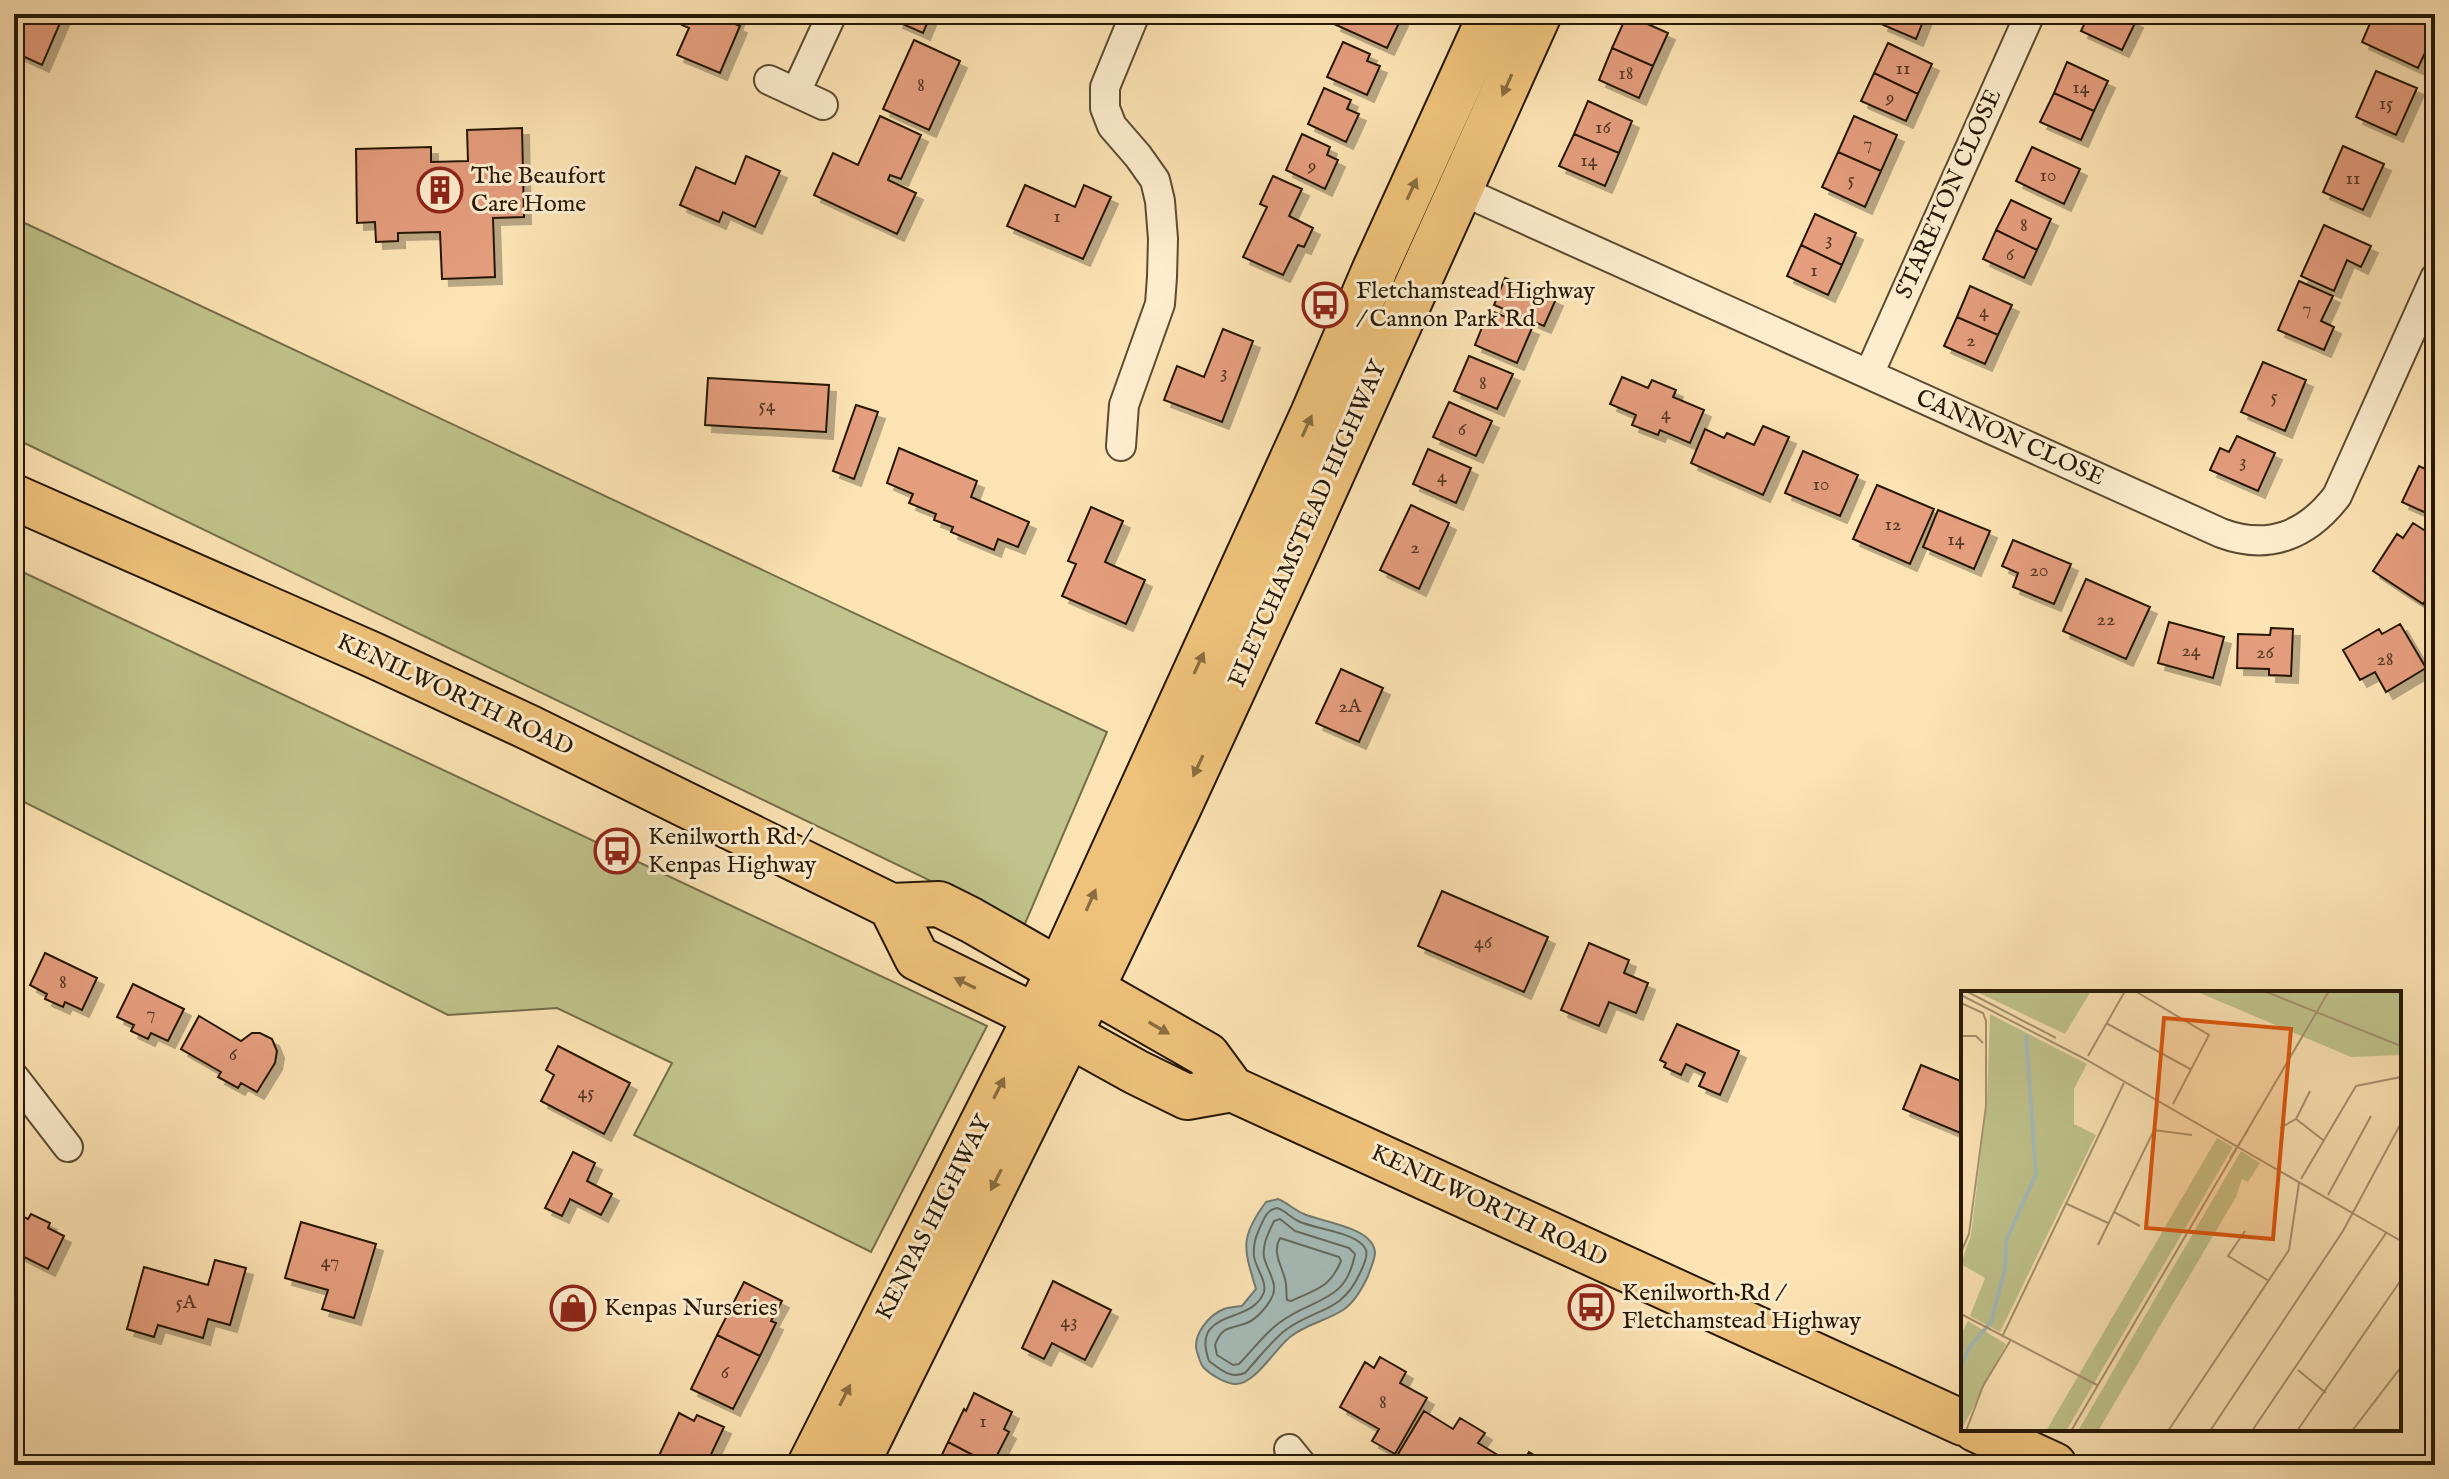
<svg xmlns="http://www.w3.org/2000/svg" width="2449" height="1479" font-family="'IM FELL English',serif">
<defs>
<filter id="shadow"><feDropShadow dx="7" dy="7" stdDeviation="0" flood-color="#0004"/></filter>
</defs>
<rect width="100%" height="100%" fill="#fce3b3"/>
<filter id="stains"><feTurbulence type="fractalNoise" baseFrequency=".0025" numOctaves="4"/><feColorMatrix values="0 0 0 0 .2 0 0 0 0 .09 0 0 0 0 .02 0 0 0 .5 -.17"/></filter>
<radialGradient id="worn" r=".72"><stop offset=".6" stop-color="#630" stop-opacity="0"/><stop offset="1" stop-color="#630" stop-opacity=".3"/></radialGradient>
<path fill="#c0c38b" stroke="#746e48" stroke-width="2" d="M14,218L1107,732L1024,926L14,438Z
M14,568L987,1026L871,1252L634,1135L672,1063L557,1008L448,1015L14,797Z"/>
<path fill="#a5bbb8" stroke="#737a71" stroke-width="2" d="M1278,1199C1288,1203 1294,1210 1304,1214C1321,1222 1374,1227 1375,1253C1375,1259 1370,1270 1368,1276C1362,1289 1355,1302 1343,1310C1326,1321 1306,1324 1290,1337C1275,1349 1255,1384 1236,1384C1226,1384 1211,1375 1204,1368C1200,1364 1199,1357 1197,1352C1192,1335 1209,1315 1224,1309C1229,1307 1236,1307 1242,1306L1256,1289C1244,1249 1239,1238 1266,1202Z"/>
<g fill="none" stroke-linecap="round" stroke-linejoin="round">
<path stroke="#666a5f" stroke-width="2" d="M1277,1208C1286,1211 1290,1217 1298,1221C1313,1229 1359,1232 1366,1250C1368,1256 1363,1267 1360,1273C1341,1315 1314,1307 1283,1332C1269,1344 1257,1360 1245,1373C1230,1379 1221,1370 1209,1361C1190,1307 1252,1326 1264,1292C1267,1281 1255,1267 1254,1256C1253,1244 1256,1236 1261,1225C1265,1217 1267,1210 1277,1208Z
M1280,1219L1295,1231L1349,1248L1355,1254C1346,1304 1313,1297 1279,1323C1264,1334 1252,1351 1239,1364L1233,1365L1217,1355L1215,1345C1223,1323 1233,1330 1249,1322C1257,1318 1267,1307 1271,1299C1280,1285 1267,1271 1264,1257C1262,1244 1269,1232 1274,1221Z
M1280,1238L1339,1257L1341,1261C1329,1289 1316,1289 1291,1301L1287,1300C1286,1294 1287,1286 1285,1279C1281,1264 1272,1252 1280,1238Z"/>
</g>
<path fill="#e49d7d" stroke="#271806" stroke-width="2" filter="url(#shadow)" d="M14,14H57L63,16L42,65L14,52Z
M687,14H739L735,24L740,26L720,73L677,55L689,28L682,25Z
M899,14H931L923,33L896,21Z
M1339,14H1390L1401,19L1387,48L1334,24Z
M1885,14H1926L1916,39L1881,24Z
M2089,14H2122L2136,21L2122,50L2081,31Z
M2374,14H2424L2435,19V31L2418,68L2362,42Z
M1627,15L1668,33L1653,66L1612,48Z
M914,40L960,61L929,130L883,109Z
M1343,42L1370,54L1367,61L1380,66L1367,95L1327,77Z
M1888,43L1932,64L1918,94L1874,73Z
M1612,48L1653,66L1639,98L1599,80Z
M2067,62L2108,81L2094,111L2054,93Z
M2376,71L2417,88L2396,135L2356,117Z
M1874,73L1918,94L1906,121L1861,101Z
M1324,88L1351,100L1347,109L1359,114L1346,142L1308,124Z
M2054,93L2094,111L2081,140L2040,122Z
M1588,101L1632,121L1619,153L1574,134Z
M880,116L921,135L901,179L890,175L888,180L916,193L897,234L814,195L833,153L858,165Z
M1854,116L1897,135L1881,171L1838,152Z
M522,128L524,217L493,218L495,277L442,279L440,232L398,233V241L376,242L375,222L357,223L356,149L431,147V162L468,161L467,130Z
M1302,134L1330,147L1327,155L1338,160L1325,189L1286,170Z
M1574,134L1619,153L1605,186L1559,166Z
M2343,146L2384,164L2363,210L2323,192Z
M2032,147L2080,169L2064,204L2016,181Z
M1838,152L1881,171L1865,207L1822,187Z
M746,156L780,171L755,227L723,212L719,222L680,205L696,167L735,184Z
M1273,176L1302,189L1289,216L1313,228L1304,247L1298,245L1283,275L1243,257L1267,207L1260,204Z
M1025,185L1075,207L1084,185L1111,197L1083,259L1007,226Z
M2011,200L2051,219L2037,250L1996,230Z
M1815,214L1856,233L1842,265L1801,245Z
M2324,225L2371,246L2361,267L2347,260L2334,291L2301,276Z
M1996,230L2037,250L2024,278L1983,259Z
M1801,245L1842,265L1828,295L1787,276Z
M1505,278L1556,299L1544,326L1494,305Z
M2299,281L2333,296L2321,321L2334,327L2324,350L2278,330Z
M1970,286L2012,305L1998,335L1957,317Z
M1489,310L1532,328L1517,363L1475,345Z
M1957,317L1998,335L1985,364L1944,346Z
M1223,329L1253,341L1222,422L1164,400L1177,366L1204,377Z
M1469,356L1513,374L1497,409L1454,391Z
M2263,362L2306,380L2285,431L2241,412Z
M1622,377L1648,388L1652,380L1676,390L1673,397L1704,410L1690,443L1660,430L1658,435L1632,425L1636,415L1610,404Z
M708,378L829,385L826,432L705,425Z
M1449,402L1492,421L1476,456L1433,437Z
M856,405L878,412L854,479L833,471Z
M1763,426L1789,437L1763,495L1691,463L1705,429L1724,438L1727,433L1754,445Z
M2237,436L2275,453L2258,491L2210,470L2220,448L2229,452Z
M899,448L977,481L971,497L1029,522L1018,547L998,539L994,550L951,532L953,527L934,520L936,514L909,503L913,494L887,483Z
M1428,449L1471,468L1456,503L1413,484Z
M1803,451L1858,475L1840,516L1785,493Z
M2435,465V517L2402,502L2419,466L2432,472Z
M1877,485L1934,509L1910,564L1853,539Z
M1411,505L1449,523L1419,589L1380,570Z
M1091,507L1123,521L1105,562L1145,580L1126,624L1062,596L1076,564L1068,561Z
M1938,510L1990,531L1974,569L1923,547Z
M2413,523L2435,537V586L2423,604L2373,571L2397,534L2403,538Z
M2013,540L2071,564L2054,604L2013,587L2018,573L2002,566Z
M2086,579L2150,607L2126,659L2063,631Z
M2169,622L2224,637L2213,678L2158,663Z
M2400,624L2426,668L2386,692L2375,672L2360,680L2343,650L2379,629L2382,634Z
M2271,628L2293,629L2291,676L2269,675V669L2237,668L2238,634L2270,635Z
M1341,669L1383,688L1359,742L1316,723Z
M1442,891L1548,937L1524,992L1418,946Z
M1589,943L1629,960L1624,973L1648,983L1636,1013L1609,1002L1599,1026L1561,1010Z
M45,953L97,978L82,1010L65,1002L63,1007L45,999L47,994L30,985Z
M133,984L184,1009L168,1041L151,1033L148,1039L131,1031L134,1025L117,1017Z
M199,1016L241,1041L252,1033H260L272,1039L277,1051L275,1063L257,1092L241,1083L238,1088L218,1077L221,1072L181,1049Z
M1677,1024L1739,1051L1720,1095L1699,1086L1705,1073L1686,1064L1681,1075L1664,1067L1666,1063L1660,1060Z
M558,1046L630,1083L604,1134L541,1101L554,1075L546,1070Z
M1921,1065L1963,1082V1134L1903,1109Z
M573,1152L595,1163L587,1181L612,1194L601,1215L570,1199L562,1216L545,1208Z
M14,1213L28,1219L31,1214L50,1223L48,1228L64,1236L48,1269L14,1252Z
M301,1222L376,1244L354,1318L322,1309L328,1290L285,1278Z
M215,1260L246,1268L230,1325L208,1319L203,1338L158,1325L154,1337L127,1329L144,1267L208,1285Z
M1053,1281L1111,1310L1085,1360L1052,1343L1044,1359L1022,1348Z
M744,1282L782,1301L771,1321L776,1323L760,1356L717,1335Z
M717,1335L760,1356L733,1409L691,1389Z
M1380,1357L1406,1372L1400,1383L1427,1398L1395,1454L1372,1441L1379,1429L1340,1407L1365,1362L1374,1368Z
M974,1393L1012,1412L1004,1429L1009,1432L992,1465L948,1442L964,1409L966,1411Z
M1424,1411L1453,1429L1460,1418L1485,1433L1478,1443L1506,1460L1503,1465L1392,1464Z
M679,1413L694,1421L697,1415L724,1427L706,1465H662L656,1462Z
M948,1442L992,1465H937Z
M1529,1452L1551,1465H1522Z"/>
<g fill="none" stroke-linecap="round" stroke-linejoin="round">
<g stroke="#5c4b31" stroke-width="32">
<path id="street" d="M769,80L823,105
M796,92L832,14
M1460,190L2221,533C2269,551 2307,535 2337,496L2435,278
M1869,374L2030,14
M1121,446L1124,405L1160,304L1162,277L1163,239L1160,201L1155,180L1138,156L1112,126L1105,108V87L1135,14
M14,1077L68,1147
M1289,1449L1302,1465"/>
</g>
<g stroke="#271806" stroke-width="48">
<path id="primary" d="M14,497L373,655L530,728L891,906L939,904L971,920L1207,1055L1232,1089L1963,1423
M891,906L917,958L1035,1016L1136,1072L1187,1097L1232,1089
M1975,1429L2054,1465"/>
</g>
<g stroke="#271806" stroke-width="48">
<path id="highway" d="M810,1465L1059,971L1313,414L1375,269L1491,14
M856,1465L1092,988L1178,809L1298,549L1539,14"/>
</g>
<use href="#street" stroke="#fdedce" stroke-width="28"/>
<use href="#primary" stroke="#eec27a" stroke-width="44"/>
<use href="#highway" stroke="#eec27a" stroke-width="44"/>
</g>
<defs><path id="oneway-solid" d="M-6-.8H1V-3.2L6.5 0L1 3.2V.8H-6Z" transform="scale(2)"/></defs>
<g fill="#8a6d40">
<use href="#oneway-solid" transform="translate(1507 85) rotate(114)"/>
<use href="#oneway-solid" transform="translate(1412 189) rotate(-65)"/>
<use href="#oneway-solid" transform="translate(1307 426) rotate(-66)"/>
<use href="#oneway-solid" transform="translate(1199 663) rotate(-65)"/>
<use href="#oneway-solid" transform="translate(1198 766) rotate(115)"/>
<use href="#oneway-solid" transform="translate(1091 900) rotate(-66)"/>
<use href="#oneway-solid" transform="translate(965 983) rotate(-154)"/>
<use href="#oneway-solid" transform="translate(1159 1028) rotate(30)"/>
<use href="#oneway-solid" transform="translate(999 1088) rotate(-63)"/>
<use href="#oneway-solid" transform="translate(996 1180) rotate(117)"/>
<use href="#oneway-solid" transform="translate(845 1395) rotate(-63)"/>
</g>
<defs>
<g id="building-ring" transform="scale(2.3)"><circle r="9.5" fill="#fdedce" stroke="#8f2418" stroke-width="1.5"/><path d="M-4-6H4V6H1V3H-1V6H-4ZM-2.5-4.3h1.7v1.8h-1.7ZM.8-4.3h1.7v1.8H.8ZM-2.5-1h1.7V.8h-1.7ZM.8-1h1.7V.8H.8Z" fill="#8f2418"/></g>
<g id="bus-ring" transform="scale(2.3)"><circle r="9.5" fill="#fdedce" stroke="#8f2418" stroke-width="1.5"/><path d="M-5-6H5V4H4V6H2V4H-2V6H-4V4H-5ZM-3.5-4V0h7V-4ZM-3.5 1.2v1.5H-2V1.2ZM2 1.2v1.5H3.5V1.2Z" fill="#8f2418"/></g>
<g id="shop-ring" transform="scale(2.3)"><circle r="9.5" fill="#fdedce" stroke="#8f2418" stroke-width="1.5"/><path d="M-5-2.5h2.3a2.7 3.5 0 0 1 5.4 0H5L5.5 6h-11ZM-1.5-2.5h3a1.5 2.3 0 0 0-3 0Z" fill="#8f2418"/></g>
</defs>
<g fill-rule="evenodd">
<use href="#building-ring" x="440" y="190"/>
<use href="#bus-ring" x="1325" y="305"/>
<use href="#bus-ring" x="617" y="851"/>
<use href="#bus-ring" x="1591" y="1307"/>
<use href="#shop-ring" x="573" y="1308"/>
</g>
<g text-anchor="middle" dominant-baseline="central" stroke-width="6" stroke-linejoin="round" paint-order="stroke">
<g font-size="20" fill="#563924">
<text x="1903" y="68">11</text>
<text x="1626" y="73">18</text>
<text x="921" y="85">8</text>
<text x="2081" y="87">14</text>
<text x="1890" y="97">9</text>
<text x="2386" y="103">15</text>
<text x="1603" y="127">16</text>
<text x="1868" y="143">7</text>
<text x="1589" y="160">14</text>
<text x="1312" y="165">9</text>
<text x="2048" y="175">10</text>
<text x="2353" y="178">11</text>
<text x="1851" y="179">5</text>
<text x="1057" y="216">1</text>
<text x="2024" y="225">8</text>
<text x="1829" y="239">3</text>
<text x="2010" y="254">6</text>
<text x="1814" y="270">1</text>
<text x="2307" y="308">7</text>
<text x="1984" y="311">4</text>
<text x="1971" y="340">2</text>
<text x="1224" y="372">3</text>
<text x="1483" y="383">8</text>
<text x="2274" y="396">5</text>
<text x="767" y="405">54</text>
<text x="1666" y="413">4</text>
<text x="1462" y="429">6</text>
<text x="2243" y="461">3</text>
<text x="1442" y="476">4</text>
<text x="1821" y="484">10</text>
<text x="1893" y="524">12</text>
<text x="1956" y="539">14</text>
<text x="1415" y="547">2</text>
<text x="2039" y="570">20</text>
<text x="2106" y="619">22</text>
<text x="2191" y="650">24</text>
<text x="2265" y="652">26</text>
<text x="2385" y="659">28</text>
<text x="1350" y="706">2A</text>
<text x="1483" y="942">46</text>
<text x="63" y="982">8</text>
<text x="151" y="1013">7</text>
<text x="233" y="1054">6</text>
<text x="586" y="1092">45</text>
<text x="330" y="1261">47</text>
<text x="186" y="1302">5A</text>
<text x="1069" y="1321">43</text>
<text x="725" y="1372">6</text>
<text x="1383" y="1402">8</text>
<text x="983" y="1421">1</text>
</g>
<g font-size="24" fill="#271806" stroke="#fdedce" text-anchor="start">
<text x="471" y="176">The Beaufort<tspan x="471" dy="28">Care Home</tspan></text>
<text x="1356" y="291">Fletchamstead Highway<tspan x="1356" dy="28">/ Cannon Park Rd</tspan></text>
<text x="648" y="837">Kenilworth Rd /<tspan x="648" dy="28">Kenpas Highway</tspan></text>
<text x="1622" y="1293">Kenilworth Rd /<tspan x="1622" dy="28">Fletchamstead Highway</tspan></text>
<text x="604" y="1308">Kenpas Nurseries</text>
</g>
<g font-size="24" fill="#271806" stroke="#fdedce">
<text transform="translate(1949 194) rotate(-66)">STARETON CLOSE</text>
<text transform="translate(2010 438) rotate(24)">CANNON CLOSE</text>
<text transform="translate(1308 524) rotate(-66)">FLETCHAMSTEAD HIGHWAY</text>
<text transform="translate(455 695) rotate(25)">KENILWORTH ROAD</text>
<text transform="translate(1489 1206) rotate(25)">KENILWORTH ROAD</text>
<text transform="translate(934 1218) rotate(-63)">KENPAS HIGHWAY</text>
</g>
</g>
<g transform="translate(1961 991)">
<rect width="440" height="440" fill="#fce3b3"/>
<path d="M14,0H130L104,43ZM234,0H440V64L390,66ZM29,23L126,73L113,98V133L135,144L39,341L9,325L24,287L0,273L10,244L26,111ZM256,147L272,156L105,440H85ZM280,160L299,172L287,191L281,188L275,206L137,440H117ZM7,330L45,353L0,440V344Z" fill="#c0c38b"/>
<path fill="none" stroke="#a5bbb8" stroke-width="4" d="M0,376L8,357L30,331L44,278L45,250L75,183L65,44"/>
<path fill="none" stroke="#a7926e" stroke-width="2" d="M5,0L95,47M174,0L248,44L212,113M303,0L440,55M0,4L124,68L440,250M0,12L22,22L25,30V115L8,243L0,261M145,32L231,79M0,45H15L22,52M127,65L164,0M335,128L349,100M319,137L335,128L362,149M269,167L287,139M340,188L395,95L440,86M367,204L410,125M104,212L147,232M153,221L179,235M284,240L267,265L308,290M137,254L193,139L231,144M0,323L136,394M41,346L163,92M337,379L365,402M5,440L22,395L49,350M110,440L368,0M207,440L328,259L338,192M249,440L382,240L440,132M291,440L425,242M336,440L440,289M391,440L440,376"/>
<path fill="#de560c" fill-opacity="0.15" stroke="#de560c" stroke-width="4" d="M203,27L330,38L312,248L185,237Z"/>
<rect width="440" height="440" fill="none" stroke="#271806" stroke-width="4"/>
</g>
<rect width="2449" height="1479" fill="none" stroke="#fce3b3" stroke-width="48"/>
<rect x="16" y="16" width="2417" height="1447" fill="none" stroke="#271806" stroke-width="4"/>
<rect x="24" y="24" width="2401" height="1431" fill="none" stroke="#271806" stroke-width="2"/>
<rect width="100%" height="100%" filter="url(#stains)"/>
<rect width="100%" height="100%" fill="url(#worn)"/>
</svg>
